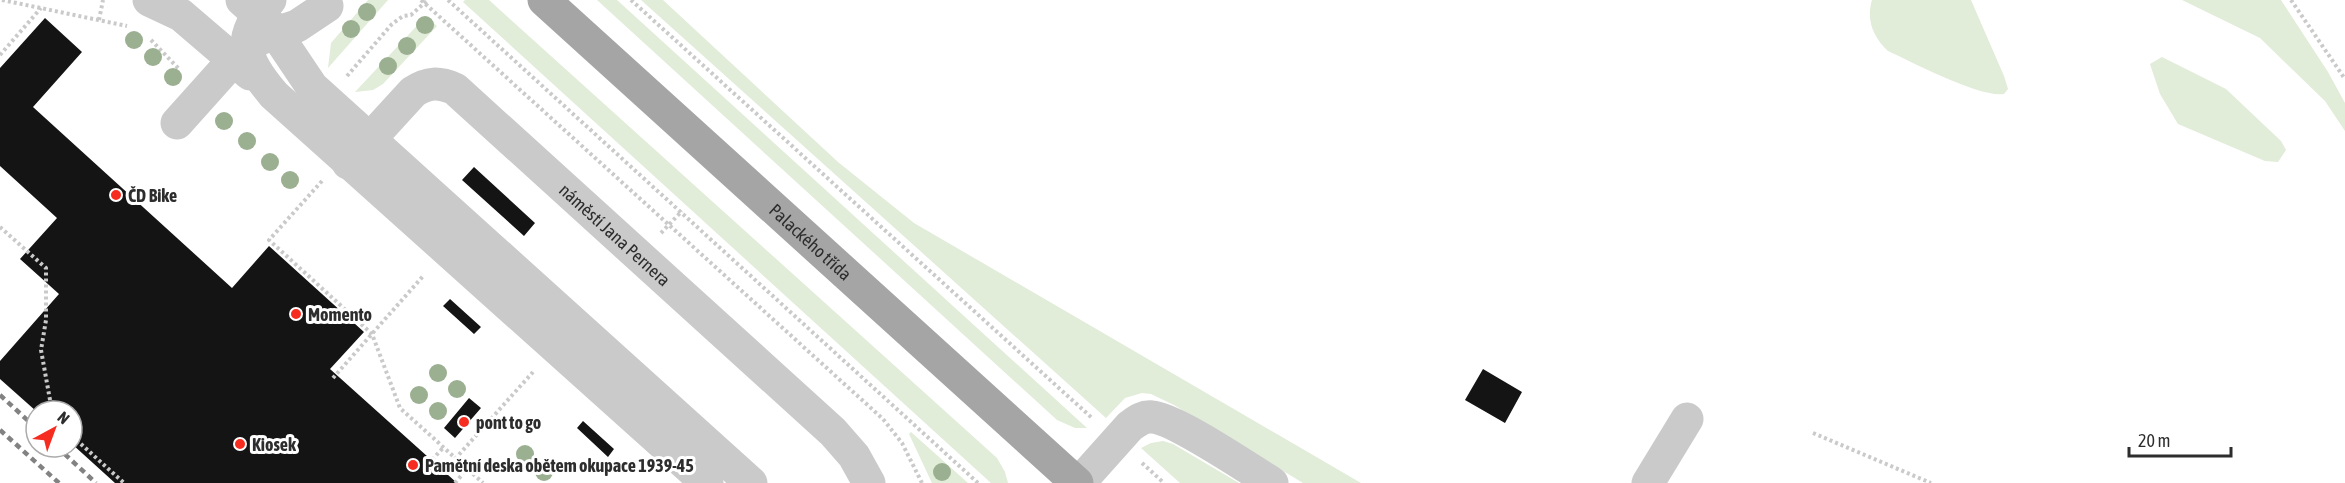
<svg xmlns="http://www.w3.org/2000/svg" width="2345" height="483" font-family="'Asap Condensed',sans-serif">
<rect width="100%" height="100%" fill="#fff"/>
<path fill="#e1ecd9" d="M368,0H388L328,68L331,43Z
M465,0H489L997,458L1005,472L1008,483H991L463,2Z
M597,0H617L1087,428H1075L1057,420Z
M641,0H663L838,162L914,223L1361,483H1303L1174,405L1151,394L1142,393L1125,398L1106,418Z
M1872,0H1971L2004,76L2008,89L2004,94C1980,98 1912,62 1888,51C1873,37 1866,20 1872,0Z
M2182,0H2281L2328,72L2345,103V131L2325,101L2260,38Z
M426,16L437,26L383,84L373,90L355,92Z
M2162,57L2226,89L2281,141L2286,150L2278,162L2265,161L2178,124L2160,94L2150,64Z
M911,432L968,483H932L909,434Z
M1163,441L1173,444L1239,483H1180L1141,448L1151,443Z"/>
<path fill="#141414" d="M45,18L82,52L33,107L232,288L269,246L364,332L330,369L457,483H115L72,444V411H36L0,379V361L59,294L20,259L57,218L0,166V68Z
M474,167L535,223L524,236L462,180Z
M450,299L481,327L474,334L443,306Z
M1483,369L1522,392L1505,423L1465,400Z
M469,398L481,408L455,438L444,428Z
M583,421L614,449L608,457L577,428Z"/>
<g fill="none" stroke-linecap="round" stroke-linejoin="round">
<path stroke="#cacaca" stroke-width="4" stroke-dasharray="3 3" stroke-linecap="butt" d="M2,0L127,26
M421,0L883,419L902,443L922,483
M448,0L978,483
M631,0L1092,418
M2291,0L2345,79
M99,20L103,0
M151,40L179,69
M0,55L41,8
M347,76L392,24L403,16L411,15L428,0
M322,181L269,240L372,334L400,408L483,483
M0,227L46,268V320L41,350L52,411
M661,233L682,211
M333,378L424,275
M1813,433L1931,483
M72,436L124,483
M455,459L533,372
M1142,463L1164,483
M428,464L443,448
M455,483L467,469"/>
<g stroke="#cacaca" stroke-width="33">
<path d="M149,0L181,15L250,74"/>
<path d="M242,0L271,26L312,87L751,483"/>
<path d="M270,0C236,39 242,57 274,95L707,483"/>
<path d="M177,123L246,46L264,37L297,26L327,6"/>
<path id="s1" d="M348,163L413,92C428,82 439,82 455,89L833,432L854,456L869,483"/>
<path d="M1079,483L1130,426C1137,421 1143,416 1152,417C1174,418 1249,469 1272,483"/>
<path d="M1648,483L1687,419"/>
</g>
<path stroke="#a5a5a5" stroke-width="33" id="s2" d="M544,0L1077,483"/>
<path stroke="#828282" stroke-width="4.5" stroke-dasharray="6 4.5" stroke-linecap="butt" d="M0,395L36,428
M0,430L59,483
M57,447L96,483"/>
</g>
<g fill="#9baf91">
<circle cx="367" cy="12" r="9"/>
<circle cx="425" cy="25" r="9"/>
<circle cx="351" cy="29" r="9"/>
<circle cx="134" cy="40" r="9"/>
<circle cx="407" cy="46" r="9"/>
<circle cx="153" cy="57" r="9"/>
<circle cx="388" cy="66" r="9"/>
<circle cx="173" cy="77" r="9"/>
<circle cx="224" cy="121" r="9"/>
<circle cx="247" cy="141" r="9"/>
<circle cx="270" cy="162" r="9"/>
<circle cx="290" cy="180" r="9"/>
<circle cx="438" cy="373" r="9"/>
<circle cx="457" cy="389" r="9"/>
<circle cx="419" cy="395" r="9"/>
<circle cx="438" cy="411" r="9"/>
<circle cx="525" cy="454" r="9"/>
<circle cx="544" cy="472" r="9"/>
<circle cx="942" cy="472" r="9"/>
</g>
<g fill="#f52c1f" stroke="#fff" stroke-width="2">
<circle cx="116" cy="195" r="6"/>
<circle cx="296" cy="314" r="6"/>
<circle cx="464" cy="422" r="6"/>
<circle cx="240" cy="444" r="6"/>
<circle cx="413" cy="465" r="6"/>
</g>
<g text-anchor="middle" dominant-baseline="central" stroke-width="6" stroke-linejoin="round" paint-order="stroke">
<g font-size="18" font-weight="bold" fill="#2d2d2d" stroke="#fff" text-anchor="start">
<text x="128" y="195">ČD Bike</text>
<text x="308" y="314">Momento</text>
<text x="476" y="422">pont to go</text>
<text x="252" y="444">Kiosek</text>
<text x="425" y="465">Pamětní deska obětem okupace 1939-45</text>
</g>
<g font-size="18" fill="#2d2d2d" stroke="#fff">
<text stroke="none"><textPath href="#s1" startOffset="357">náměstí Jana Pernera</textPath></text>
<text stroke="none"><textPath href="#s2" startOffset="360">Palackého třída</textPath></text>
</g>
</g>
<g transform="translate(54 429) rotate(41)"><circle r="28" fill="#ffffff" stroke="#ababab" stroke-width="1.5"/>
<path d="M0-4.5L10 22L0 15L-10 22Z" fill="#f52c1f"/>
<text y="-9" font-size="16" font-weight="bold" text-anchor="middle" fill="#2d2d2d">N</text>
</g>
<path d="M2129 447v9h102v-9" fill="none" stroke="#2d2d2d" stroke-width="3"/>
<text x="2138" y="447" font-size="18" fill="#2d2d2d" stroke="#ffffff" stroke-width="4.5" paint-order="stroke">20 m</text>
</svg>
